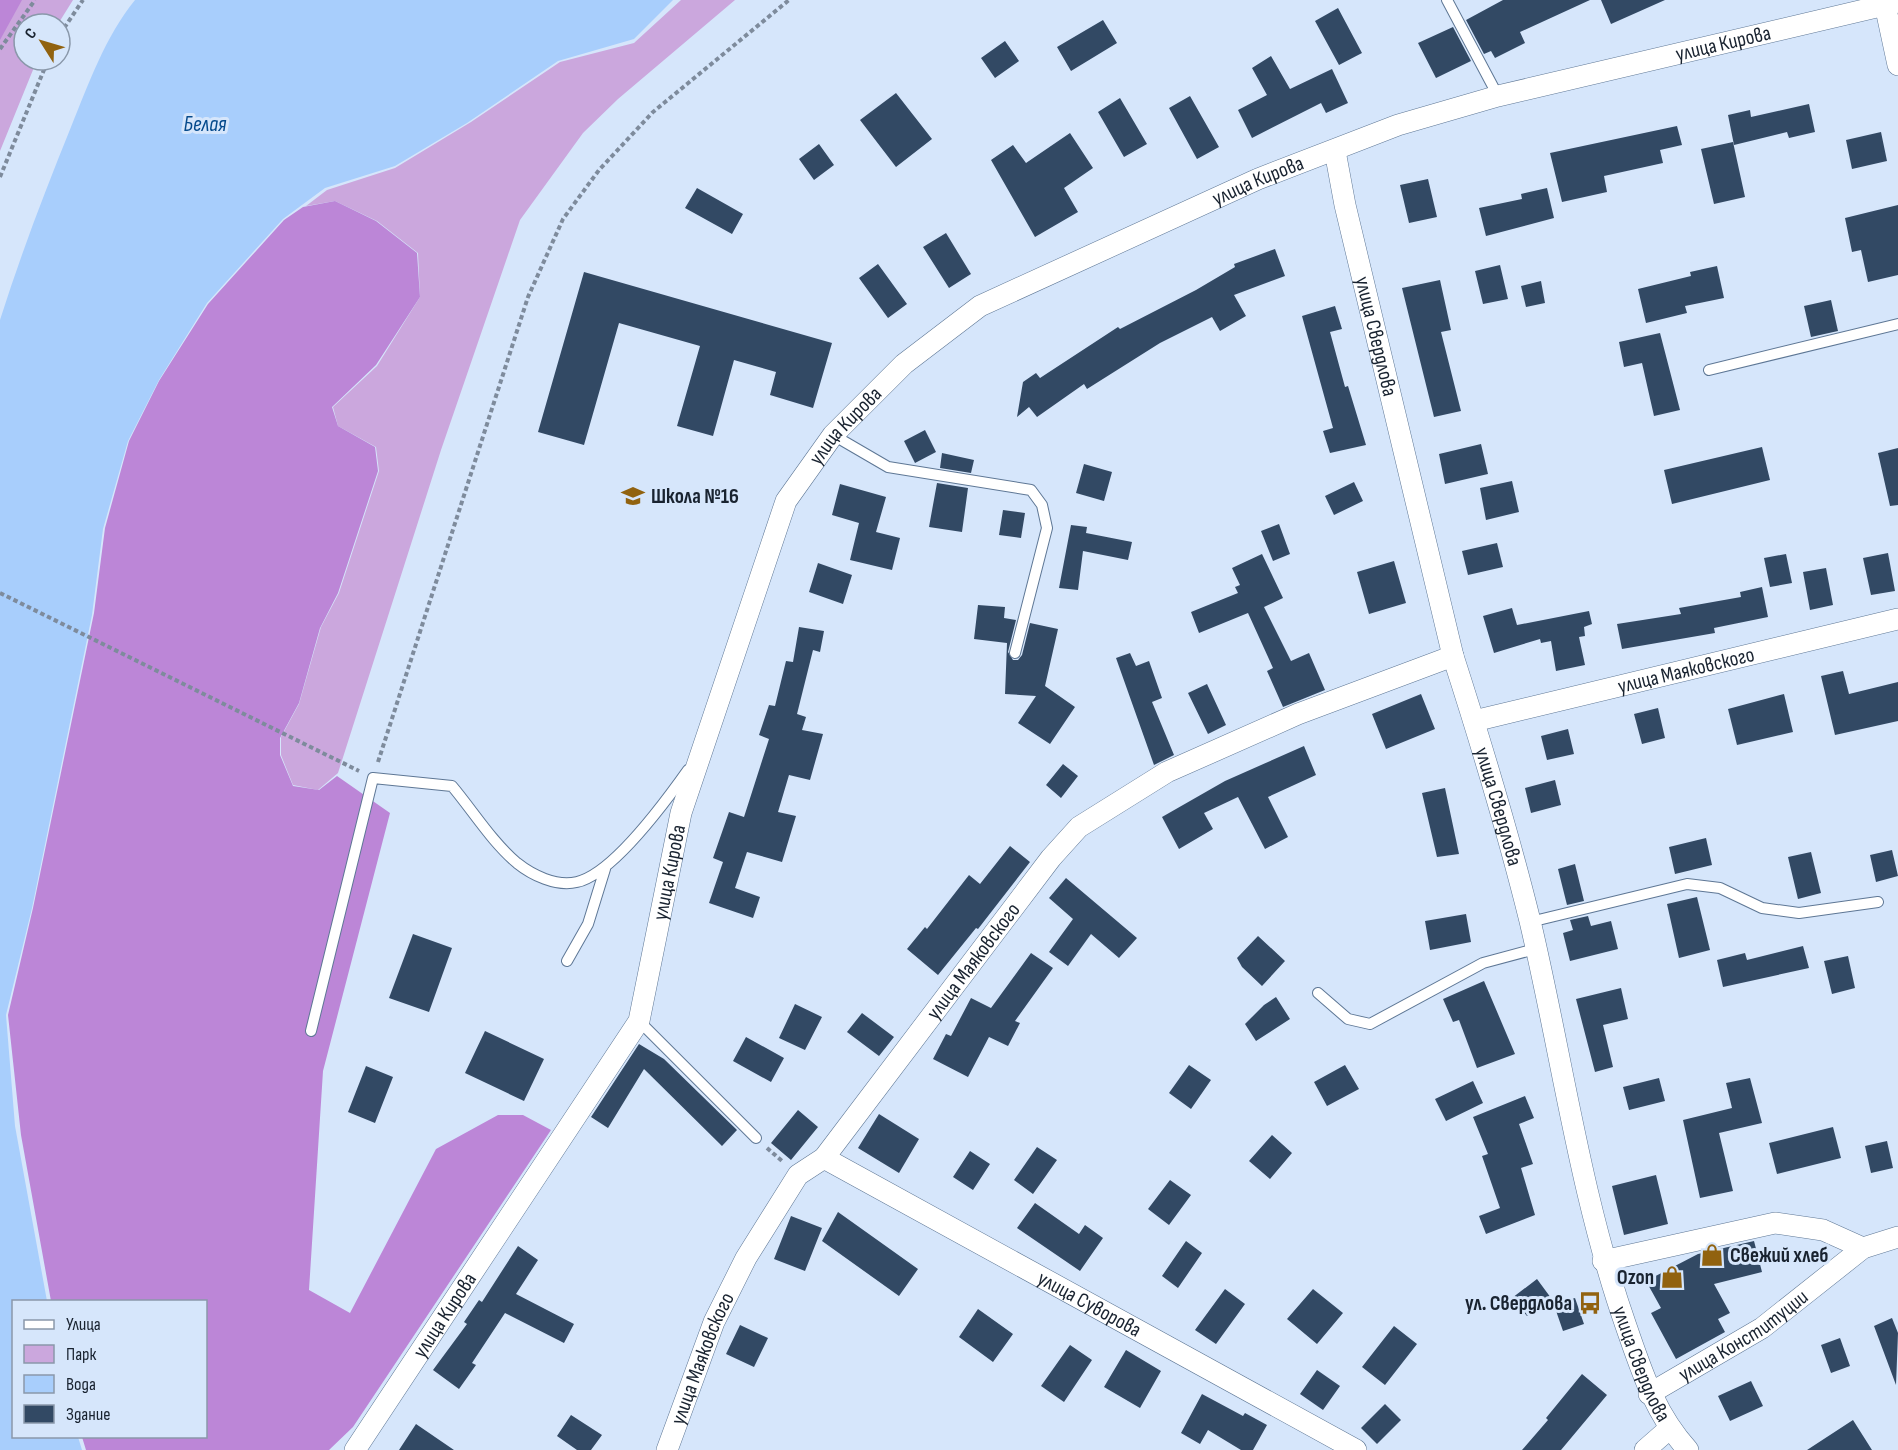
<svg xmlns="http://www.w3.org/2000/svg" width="1898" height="1450" font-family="'Sofia Sans Condensed',sans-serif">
<rect width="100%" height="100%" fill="#d6e6fb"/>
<path fill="#cba7dd" d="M0,0H73L58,24H24V60H37L0,151Z
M681,0H735L618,99L583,133L520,220L441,450L338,773L318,790L293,785L281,755V737L299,704L321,627L339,593L379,471L376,447L338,426L333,407L377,366L420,297L418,253L377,221L335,201L306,206L327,190L395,168L471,122L560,62L634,43Z"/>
<path fill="#bc86d7" d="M0,0H22L0,40Z
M335,201L376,221L417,253L420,297L376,365L332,407L338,426L375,447L378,471L338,593L320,628L299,703L280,738V755L293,786L319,790L337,776L390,813L323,1071L309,1290L350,1313L436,1149L498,1115H523L551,1130L353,1427L329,1450H86L82,1437L206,1436V1302L51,1301L21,1135L8,1015L33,908L94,613L105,528L129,441L159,381L208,304L284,220L303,207Z"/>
<path fill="#a8cefc" d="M135,0H673L634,39L558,61L467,123L395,166L325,188L283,219L207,303L159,380L128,441L103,529L92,615L32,908L6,1015L15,1126L47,1301L14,1302V1436L78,1437L82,1450H0V320C21,254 45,191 71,127C89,83 105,37 135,0Z"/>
<path fill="#324964" d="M1503,0H1590L1520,32L1525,43L1495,58L1491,51L1484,54L1466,20Z
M1601,0H1665L1611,24Z
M1338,8L1362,53L1339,65L1315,21Z
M1103,20L1117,43L1071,71L1057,47Z
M1453,27L1471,61L1436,78L1418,43Z
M1005,41L1019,61L995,78L981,58Z
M1271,56L1290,89L1332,69L1348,103L1326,113L1321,103L1252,138L1238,110L1267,95L1252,68Z
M896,93L932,139L896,167L860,120Z
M1190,96L1219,147L1197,159L1169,108Z
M1120,98L1147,144L1124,157L1098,112Z
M1809,104L1815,132L1789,138L1787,132L1734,145L1728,115L1750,110L1751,117Z
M1677,126L1682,145L1660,150L1663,163L1604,176L1607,192L1562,202L1550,153Z
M1881,132L1887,161L1852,169L1846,140Z
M1070,133L1093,168L1064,188L1078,212L1035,237L991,160L1013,145L1026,163Z
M1733,142L1745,197L1714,204L1701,149Z
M819,144L834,165L814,180L799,159Z
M1428,179L1437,217L1409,223L1400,185Z
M697,188L743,214L732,234L685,208Z
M1547,188L1554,218L1486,236L1479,208L1522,199L1521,194Z
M1898,205V275L1868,282L1861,250L1852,252L1845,218Z
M946,233L971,274L949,288L923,247Z
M1275,249L1285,276L1234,295L1246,316L1220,331L1212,317L1160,343L1087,389L1084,384L1037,417L1029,407L1017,417L1023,382L1036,373L1040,378L1118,327L1120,329L1196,290L1235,267L1234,264Z
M878,264L907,304L888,318L859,278Z
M1500,265L1508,299L1483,304L1475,271Z
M1717,266L1724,298L1685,306L1687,313L1646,323L1638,289L1691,276L1690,272Z
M584,272L832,343L813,408L770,395L776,372L734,360L713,436L677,426L700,346L619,323L584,445L538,432Z
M1440,280L1451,330L1441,332L1461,411L1434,417L1402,288Z
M1541,281L1545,303L1526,307L1521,286Z
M1831,300L1838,331L1811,337L1804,306Z
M1335,306L1342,329L1330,332L1345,387L1348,386L1366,445L1330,453L1323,431L1333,428L1302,316Z
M1660,333L1680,410L1654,416L1642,363L1624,367L1619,342Z
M925,430L936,452L915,463L904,441Z
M1481,444L1488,474L1445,484L1439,454Z
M1762,447L1770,480L1672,504L1664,470Z
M1898,448V505L1890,506L1878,453Z
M942,453L974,460L971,473L940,468Z
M1084,464L1112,472L1104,501L1076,493Z
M1512,481L1519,512L1486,520L1480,488Z
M1354,482L1363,501L1334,515L1325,496Z
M937,483L968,488L962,532L929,527Z
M840,484L886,497L876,532L900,538L892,570L850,560L859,523L832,515Z
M1003,510L1025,513L1021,538L999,535Z
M1279,524L1290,554L1273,561L1261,531Z
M1071,525L1087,527L1086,533L1132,542L1128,560L1083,551L1078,590L1059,588Z
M1497,543L1503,567L1468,575L1462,551Z
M1888,553L1895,591L1871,595L1863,558Z
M1262,554L1283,598L1264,607L1291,661L1309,653L1325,690L1283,707L1267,671L1273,668L1248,613L1199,633L1191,612L1238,593L1235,587L1240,585L1232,568Z
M1786,554L1792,583L1770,587L1764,558Z
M1394,561L1406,603L1369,614L1357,572Z
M818,563L852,575L843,604L809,592Z
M1826,568L1833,605L1810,610L1803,572Z
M1762,587L1768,617L1714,628L1715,633L1622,649L1617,624L1681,614L1679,608L1741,597L1740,592Z
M978,605L1005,607L1004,618L1016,620L1008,652L1013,660H1018L1022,655L1030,623L1058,629L1045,686L1075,707L1050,744L1018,723L1036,696L1005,694L1007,643L974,639Z
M1512,608L1517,625L1589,611L1592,624L1584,627L1585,636L1579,637L1585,665L1556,671L1551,641L1541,643L1540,639L1494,653L1483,616Z
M799,627L824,631L820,652L813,650L797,714L806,717L802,730L823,734L810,780L789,775L778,812L796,816L782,862L747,852L735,888L760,897L753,918L709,903L723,862L713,858L729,812L744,817L769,739L759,735L769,705L775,706L786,661L793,662Z
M1130,653L1136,666L1149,661L1162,698L1152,702L1174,755L1154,765L1116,658Z
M1843,671L1849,694L1898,682V721L1835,735L1821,676Z
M1207,684L1226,725L1208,734L1188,693Z
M1421,694L1435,729L1386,749L1372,714Z
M1784,694L1793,732L1737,745L1728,709Z
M1658,708L1665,738L1642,744L1634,714Z
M1568,729L1574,754L1547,760L1541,736Z
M1304,746L1316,775L1268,797L1288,837L1265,849L1238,797L1204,813L1213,829L1179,849L1162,817L1225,781Z
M1063,764L1078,776L1061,798L1046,785Z
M1555,780L1561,805L1531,813L1525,788Z
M1445,788L1459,854L1437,857L1422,793Z
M1706,838L1712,865L1675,874L1669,847Z
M1010,846L1030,862L978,929L976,928L938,975L907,949L925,927L927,929L969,875L980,884Z
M1892,850L1898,876L1876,882L1870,855Z
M1811,852L1821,893L1798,899L1788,857Z
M1575,864L1584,901L1567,905L1558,869Z
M1066,878L1137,938L1119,958L1091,934L1068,966L1049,952L1073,919L1049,898Z
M1697,897L1710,950L1679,958L1667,904Z
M1466,914L1471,942L1430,950L1425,921Z
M1588,916L1591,926L1611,921L1618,949L1570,961L1563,933L1573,930L1570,920Z
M413,934L452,948L429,1012L389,998Z
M1258,936L1285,961L1262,986L1242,967L1237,958Z
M1803,946L1809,968L1723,987L1717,960L1745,953L1747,960Z
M1031,953L1053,968L1015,1021L1020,1023L1008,1046L989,1037L968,1077L933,1059L946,1034L951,1036L971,998L991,1008Z
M1848,956L1855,988L1832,994L1824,961Z
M1484,981L1515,1054L1477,1068L1459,1020L1453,1022L1443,999Z
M1621,988L1628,1019L1603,1025L1613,1067L1595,1072L1576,999Z
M1276,997L1290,1019L1256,1041L1245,1024L1264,1005Z
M795,1004L822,1017L805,1050L779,1038Z
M862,1013L894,1037L879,1056L847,1032Z
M485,1031L544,1059L524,1101L465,1073Z
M746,1037L784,1058L771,1082L733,1061Z
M639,1044L664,1059L737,1130L722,1146L644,1069L608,1128L591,1117Z
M1189,1065L1211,1080L1191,1109L1169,1093Z
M1345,1065L1359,1089L1327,1106L1314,1082Z
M366,1066L393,1077L375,1123L348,1112Z
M1659,1078L1665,1101L1629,1110L1623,1087Z
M1750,1078L1762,1123L1719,1133L1733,1191L1700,1198L1683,1120L1732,1108L1726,1083Z
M1473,1081L1483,1103L1446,1121L1435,1099Z
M1525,1096L1534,1118L1519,1124L1533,1164L1521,1168L1535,1215L1486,1234L1479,1216L1500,1208L1482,1156L1488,1154L1473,1117Z
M798,1110L818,1127L791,1160L771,1143Z
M879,1114L919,1139L899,1173L858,1148Z
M1833,1127L1841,1158L1777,1174L1769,1143Z
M1272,1135L1292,1153L1270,1179L1249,1161Z
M1887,1141L1893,1168L1871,1173L1865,1146Z
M1037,1147L1057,1160L1033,1194L1014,1180Z
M970,1151L990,1164L973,1190L953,1177Z
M1656,1175L1668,1224L1624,1235L1612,1186Z
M1170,1180L1191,1195L1169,1225L1148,1209Z
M1035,1203L1079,1234L1085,1225L1103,1238L1080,1271L1017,1228Z
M838,1212L918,1269L899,1296L822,1241Z
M791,1216L822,1228L805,1271L774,1259Z
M1186,1241L1202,1253L1178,1288L1162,1276Z
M1754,1241L1762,1272L1714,1284L1730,1313L1718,1319L1725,1332L1676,1359L1651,1313L1661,1308L1646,1281L1698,1254Z
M518,1246L538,1260L516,1294L574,1324L564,1343L505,1313L472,1363L476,1365L459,1389L433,1370L467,1324L464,1322L479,1300L482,1302Z
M1537,1279L1551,1298L1527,1316L1512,1298Z
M1225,1289L1245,1304L1216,1344L1195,1330Z
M1313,1289L1343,1313L1317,1344L1287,1319Z
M1575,1298L1584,1324L1563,1331L1554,1305Z
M978,1309L1013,1334L993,1362L959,1337Z
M1892,1318L1898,1333L1896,1385L1874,1326Z
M740,1325L768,1338L754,1367L726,1354Z
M1394,1326L1417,1344L1385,1385L1362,1367Z
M1840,1338L1850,1366L1831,1373L1821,1345Z
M1070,1345L1092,1360L1064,1402L1041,1386Z
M1126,1350L1161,1371L1140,1408L1104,1387Z
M1317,1370L1340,1386L1323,1410L1300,1394Z
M1582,1374L1607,1395L1561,1450H1522L1548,1420L1546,1418Z
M1751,1381L1763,1406L1730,1421L1718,1396Z
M1202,1394L1243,1416L1245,1413L1267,1425L1253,1450H1241L1208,1430L1200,1444L1181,1433Z
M1385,1404L1401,1420L1377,1444L1361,1428Z
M571,1415L602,1435L591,1450H577L557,1436Z
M1853,1420L1872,1450H1807Z
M416,1424L454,1450H399Z"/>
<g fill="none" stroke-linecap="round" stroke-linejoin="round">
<g stroke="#5e7795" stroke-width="12">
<path id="service" d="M1447,0L1498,96
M1709,370L1898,324
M833,435L888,467L1031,490L1042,505L1047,528L1015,653
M1530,922L1687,884L1720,888L1762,908L1799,913L1878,902
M567,961L588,924L605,869
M1318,993L1348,1019L1370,1024L1483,963L1535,949
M639,1021L756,1138
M311,1031L373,778L452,786C473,811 492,842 517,863C532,875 556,887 577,882C613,874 666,801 688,770"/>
</g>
<g stroke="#5e7795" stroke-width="22">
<g id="minor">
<path d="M1884,0L1898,65"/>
<path id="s1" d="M1335,151L1345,205L1453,656C1481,743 1508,832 1530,921C1562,1056 1580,1195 1626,1326C1642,1372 1655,1414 1688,1450"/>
<path id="s2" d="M1474,721L1898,619"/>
<path id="s3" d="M824,1158L1356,1450"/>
<path d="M1603,1261L1775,1223L1823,1230L1863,1248"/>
<path id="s4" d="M1649,1394L1762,1328L1863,1248L1898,1237"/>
<path id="s5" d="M355,1450L639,1021L681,813L786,501L833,435L904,364L980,306L1258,179L1398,125L1498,96L1898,2"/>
<path id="s6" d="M667,1450L714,1322L746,1258L798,1175L824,1158L1051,858L1079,827L1167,772L1298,714L1453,656"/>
<path d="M1645,1450L1669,1429"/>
</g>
</g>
<path stroke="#7e8b9c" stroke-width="4" stroke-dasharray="4.5 3" stroke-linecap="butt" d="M60,34L83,0
M0,49L35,0
M0,177L48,60
M0,593L359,771
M378,762L528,297L563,219L599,170L653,112L789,0
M767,1148L782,1161"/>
<use href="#service" stroke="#fff" stroke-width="10"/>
<use href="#minor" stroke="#fff" stroke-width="21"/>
</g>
<defs>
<g id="school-bare" transform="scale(1.8)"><path d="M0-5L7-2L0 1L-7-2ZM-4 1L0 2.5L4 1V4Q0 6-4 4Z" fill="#91620f" stroke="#d6e6fb" stroke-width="2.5" paint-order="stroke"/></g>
<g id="shop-bare" transform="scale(1.8)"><path d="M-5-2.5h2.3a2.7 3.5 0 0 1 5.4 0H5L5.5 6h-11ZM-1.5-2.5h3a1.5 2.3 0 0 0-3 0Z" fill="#91620f" stroke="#d6e6fb" stroke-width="2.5" paint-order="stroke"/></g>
<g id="bus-bare" transform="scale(1.8)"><path d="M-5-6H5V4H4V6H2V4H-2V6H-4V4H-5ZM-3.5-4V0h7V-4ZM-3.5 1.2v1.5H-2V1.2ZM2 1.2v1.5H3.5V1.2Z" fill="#91620f" stroke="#d6e6fb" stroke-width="2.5" paint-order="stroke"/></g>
</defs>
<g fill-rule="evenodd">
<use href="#school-bare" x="633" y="496"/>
<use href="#shop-bare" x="1712" y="1255"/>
<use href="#shop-bare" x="1672" y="1277"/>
<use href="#bus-bare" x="1590" y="1303"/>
</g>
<g text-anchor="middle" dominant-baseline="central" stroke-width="6" stroke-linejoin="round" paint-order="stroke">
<g font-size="21" fill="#192330" stroke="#d6e6fb">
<text stroke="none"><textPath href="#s5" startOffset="2124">улица Кирова</textPath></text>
<text stroke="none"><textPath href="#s5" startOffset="1638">улица Кирова</textPath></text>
<text stroke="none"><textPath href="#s1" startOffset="190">улица Свердлова</textPath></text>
<text stroke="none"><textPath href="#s5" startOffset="1152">улица Кирова</textPath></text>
<text stroke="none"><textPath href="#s2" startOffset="218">улица Маяковского</textPath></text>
<text stroke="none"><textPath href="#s1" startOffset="676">улица Свердлова</textPath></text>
<text stroke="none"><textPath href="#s5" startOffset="666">улица Кирова</textPath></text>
<text stroke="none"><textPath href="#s6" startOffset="584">улица Маяковского</textPath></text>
<text stroke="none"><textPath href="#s3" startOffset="303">улица Суворова</textPath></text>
<text stroke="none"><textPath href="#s5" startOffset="162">улица Кирова</textPath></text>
<text stroke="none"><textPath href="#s4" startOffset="111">улица Конституции</textPath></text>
<text stroke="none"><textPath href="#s6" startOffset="98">улица Маяковского</textPath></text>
<text stroke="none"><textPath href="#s1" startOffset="1252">улица Свердлова</textPath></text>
</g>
<g font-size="21" font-weight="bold" fill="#192330" stroke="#d6e6fb" text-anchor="start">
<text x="651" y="496">Школа №16</text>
<text x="1730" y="1255">Свежий хлеб</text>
<text x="1654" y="1277" text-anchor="end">Ozon</text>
<text x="1572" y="1303" text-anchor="end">ул. Свердлова</text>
</g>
<g font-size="22" font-style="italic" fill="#054a8c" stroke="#d6e6fb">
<text x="205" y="124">Белая</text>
</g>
</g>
<rect x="12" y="1300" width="195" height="138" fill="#d6e6fb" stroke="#8a98aa" stroke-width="1.5"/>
<rect x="24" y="1320" width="30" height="9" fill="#ffffff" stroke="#8a98aa" stroke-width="1.5"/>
<text x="66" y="1330" font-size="18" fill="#192330">Улица</text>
<rect x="24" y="1345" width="30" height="18" fill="#cba7dd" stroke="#8a98aa" stroke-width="1.5"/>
<text x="66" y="1360" font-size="18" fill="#192330">Парк</text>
<rect x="24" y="1375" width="30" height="18" fill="#a8cefc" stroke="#8a98aa" stroke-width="1.5"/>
<text x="66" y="1390" font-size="18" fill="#192330">Вода</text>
<rect x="24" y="1405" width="30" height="18" fill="#324964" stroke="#8a98aa" stroke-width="1.5"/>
<text x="66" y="1420" font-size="18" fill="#192330">Здание</text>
<g transform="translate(42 42) rotate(307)"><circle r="28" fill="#d6e6fb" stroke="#8a98aa" stroke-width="1.5"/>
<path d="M0-4.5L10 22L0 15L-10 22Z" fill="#91620f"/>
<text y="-9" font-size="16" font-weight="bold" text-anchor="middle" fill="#192330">С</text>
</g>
</svg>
